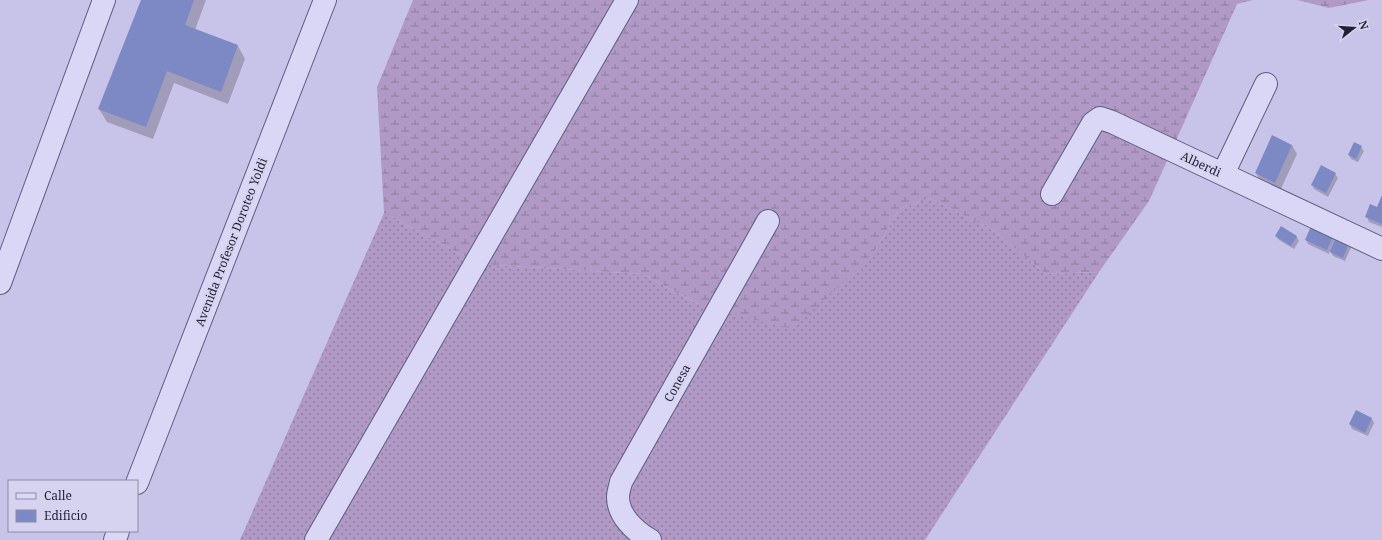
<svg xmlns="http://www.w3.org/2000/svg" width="1382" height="540" font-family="'Noto Serif',serif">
<defs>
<pattern id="grass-dots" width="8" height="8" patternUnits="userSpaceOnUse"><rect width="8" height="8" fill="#b199c6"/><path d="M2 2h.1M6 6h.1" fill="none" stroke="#8f7ca1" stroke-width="1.8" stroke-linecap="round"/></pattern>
<pattern id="wetland-marsh" width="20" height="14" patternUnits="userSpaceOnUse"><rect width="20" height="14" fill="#b199c6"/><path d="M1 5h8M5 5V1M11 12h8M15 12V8" fill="none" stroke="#8f7ca1"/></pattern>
</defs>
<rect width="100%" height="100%" fill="#c8c4e9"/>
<path fill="url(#grass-dots)" d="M930,198L994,231L1046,274L1099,272L925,540H240L384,213L479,264L642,274L698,304L875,251L899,209Z"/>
<path fill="url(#wetland-marsh)" d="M413,0H1253L1237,4L1149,201L1099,272L1046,274L994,231L930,198L899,209L875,251L793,329L706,308L642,274L479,264L384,213L377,87Z
M1297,0H1369L1329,8Z"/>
<path fill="#0003" d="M142,0H206L195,30L238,46L245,59L228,104L174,83L153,139L107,122L99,109Z
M1292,145L1297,154L1280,191L1261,182L1256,173Z
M1361,147L1364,151L1358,162L1351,159L1349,155Z
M1335,174L1338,178L1328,197L1314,189L1312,185Z
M1382,197V227L1369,222L1367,217L1378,208Z
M1312,225L1352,245L1345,261L1333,256L1330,251L1329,254L1308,244L1306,240Z
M1282,227L1297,237L1299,241L1294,249L1279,240L1276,236Z
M1356,411L1372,419L1374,423L1368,436L1352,429L1350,424Z"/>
<path fill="#7d89c4" d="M141,0H194L185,25L238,45L221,92L167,71L146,127L98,109Z
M1272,135L1292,145L1275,183L1255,173Z
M1354,142L1362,146L1356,159L1348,155Z
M1321,165L1336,173L1326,193L1311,185Z
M1382,195V224L1365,217L1370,204L1377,207Z
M1312,224L1334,234L1327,250L1305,240Z
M1281,226L1297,236L1291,246L1275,236Z
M1337,235L1350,240L1343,258L1330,252Z
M1356,410L1372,418L1365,433L1349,424Z"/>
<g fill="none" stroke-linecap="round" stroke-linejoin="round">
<g stroke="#5c5e82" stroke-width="24">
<path id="minor" d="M1223,174L1266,84
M1052,194L1093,123L1100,118L1112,122L1382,249
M0,283L104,0
M137,483L325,0
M115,540L118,531
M316,540L627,0
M650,540C635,531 618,516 618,497C618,492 620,487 621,482L768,221"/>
</g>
<use href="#minor" stroke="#dad6f5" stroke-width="22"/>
</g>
<g text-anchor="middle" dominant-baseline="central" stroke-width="4" stroke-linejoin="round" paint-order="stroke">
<g font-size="12" fill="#1f2133" stroke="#d6d3f1">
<text transform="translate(1201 164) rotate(25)">Alberdi</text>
<text transform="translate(231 242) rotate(-69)">Avenida Profesor Doroteo Yoldi</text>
<text transform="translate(677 383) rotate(-61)">Conesa</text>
</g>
</g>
<rect x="8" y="480" width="130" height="52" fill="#d6d3f1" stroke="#8d8ca5"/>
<rect x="16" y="493" width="20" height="6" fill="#dad6f5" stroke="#8d8ca5"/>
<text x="44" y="500" font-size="12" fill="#1f2133">Calle</text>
<rect x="16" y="510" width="20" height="12" fill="#7d89c4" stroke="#8d8ca5"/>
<text x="44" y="520" font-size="12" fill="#1f2133">Edificio</text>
<g transform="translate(1354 28) rotate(73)" stroke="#d6d3f1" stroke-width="3" paint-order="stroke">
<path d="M0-3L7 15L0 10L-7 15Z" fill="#1f2133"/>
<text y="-6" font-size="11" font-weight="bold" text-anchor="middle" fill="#1f2133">N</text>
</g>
</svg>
